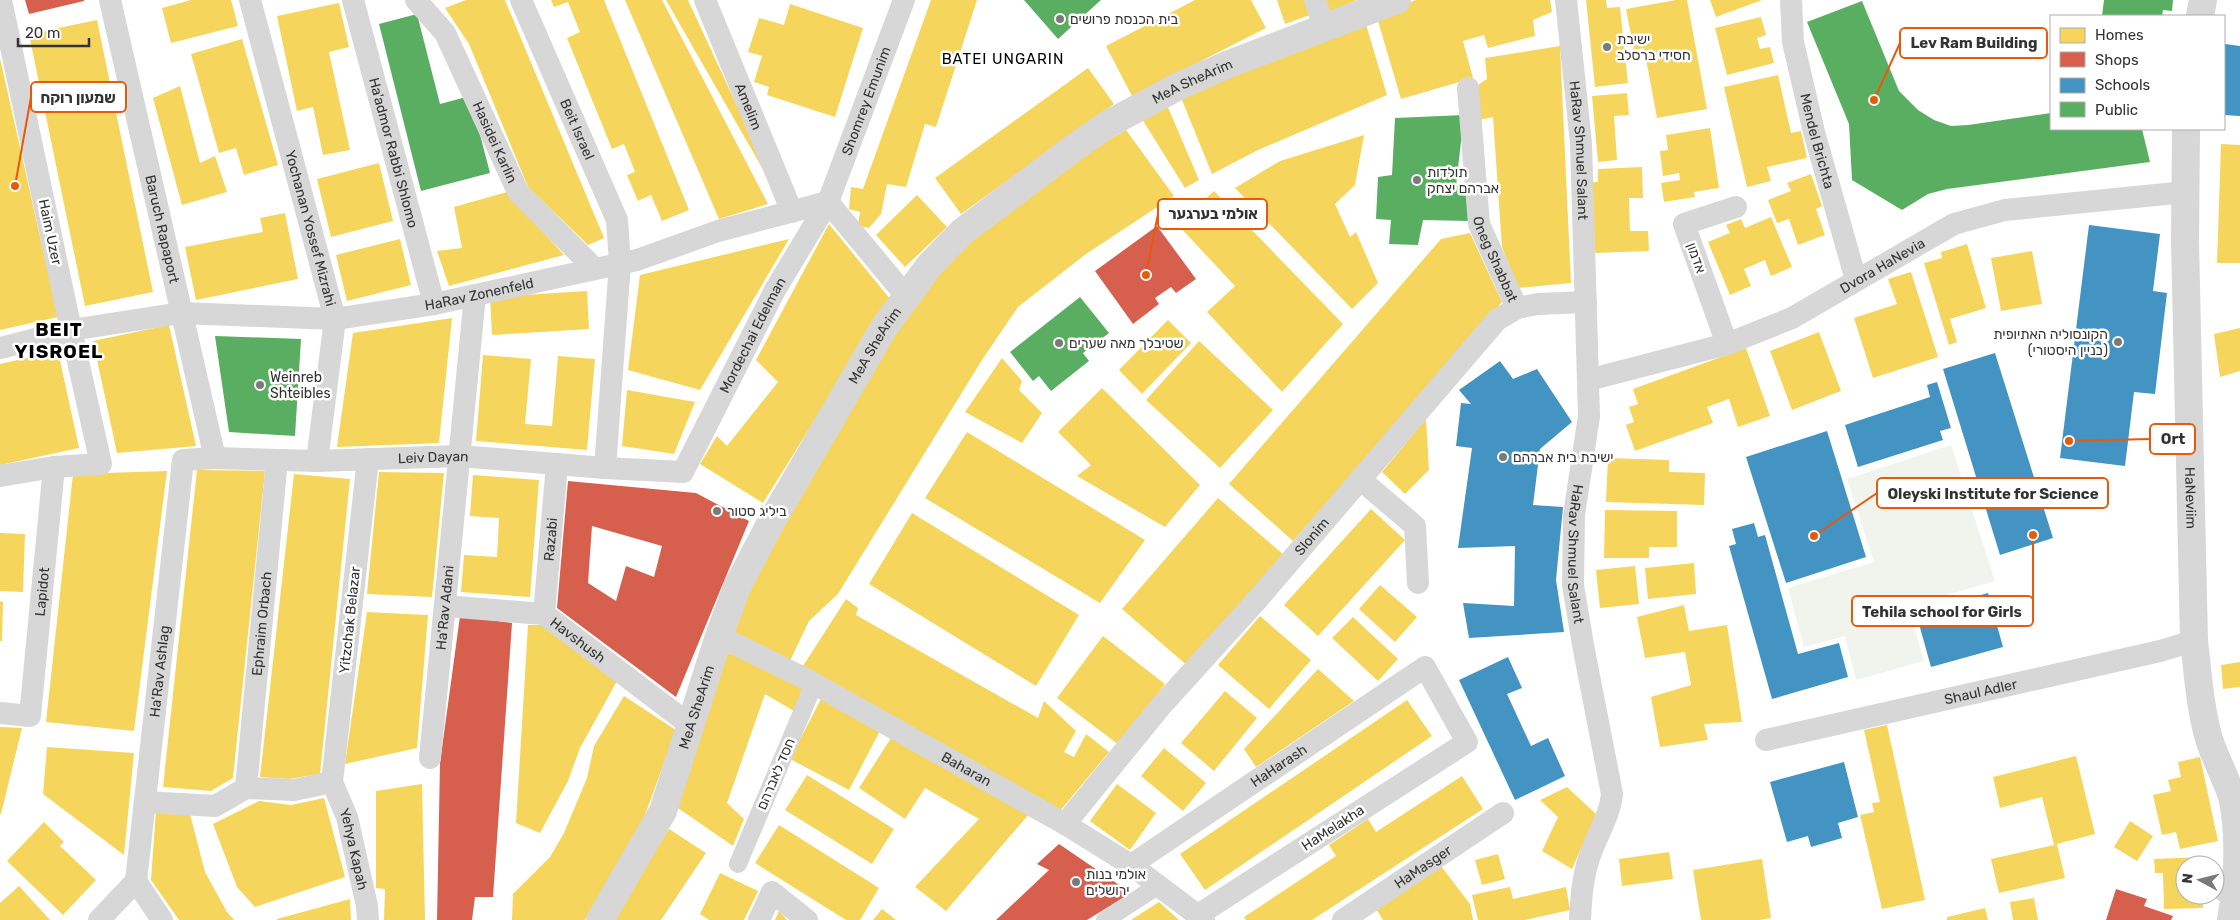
<svg xmlns="http://www.w3.org/2000/svg" width="2240" height="920" font-family="Rubik,'Noto Sans Hebrew',sans-serif">
<rect width="100%" height="100%" fill="#fff"/>
<path fill="#f1f4ed" d="M1951,445L1995,581L1908,606L1924,661L1856,680L1845,636L1804,647L1788,588L1874,562L1847,479Z"/>
<path fill="#f6d55c" d="M191,0H231L238,26L171,43L162,8Z
M466,0H505L604,238L588,245L528,187L469,44L445,8Z
M551,0H604L689,210L662,221L651,195L638,201L627,175L635,172L624,144L612,149L567,38L580,32L568,2L554,7Z
M625,0H662L768,204L719,219Z
M666,0H688L774,186L773,187Z
M931,0H977L936,127L925,124L906,187L887,184L881,214L869,228L858,226L860,212L849,209L851,187L863,189Z
M1195,0H1251L1266,28L1132,96L1106,46Z
M1277,0H1305L1310,15L1285,24Z
M1323,0H1357L1327,13Z
M1416,0H1550L1552,12L1533,20L1535,36L1488,48L1484,35L1463,41L1473,78L1401,99L1376,14Z
M1586,0H1606L1607,8L1620,7L1628,83L1595,87Z
M1676,0H1687L1707,109L1657,118L1644,48L1634,50L1626,9Z
M1710,0H1762L1716,17Z
M339,3L349,47L329,52L350,150L323,155L313,107L297,111L277,16Z
M790,4L863,28L835,117L767,95L769,87L754,82L762,56L748,52L759,18L784,25Z
M1761,17L1766,35L1757,38L1760,49L1770,47L1774,63L1727,75L1715,28Z
M97,20L153,292L85,306L29,34Z
M1365,21L1387,95L1258,150L1212,174L1180,95Z
M242,39L278,165L244,175L236,148L219,153L191,54Z
M1560,46L1571,283L1518,288L1502,247L1493,117L1479,120L1478,85L1487,79L1485,58Z
M0,58L58,317L0,330Z
M1088,68L1114,104L961,214L935,178Z
M1778,75L1791,133L1801,131L1807,158L1767,167L1771,181L1747,187L1724,87Z
M180,86L200,163L215,156L227,192L182,205L153,98Z
M1627,93L1629,115L1614,116L1617,160L1598,162L1592,96Z
M1167,105L1199,180L1185,188L1142,119Z
M1710,128L1719,188L1694,192L1695,197L1664,202L1661,183L1680,180L1679,173L1663,176L1660,151L1668,150L1666,135Z
M1126,130L1174,196L1086,254L1018,307L982,360L838,594L809,621L789,663L733,631L749,585L905,313L966,237L1070,163Z
M1364,135L1355,185L1335,204L1350,237L1356,232L1378,283L1352,309L1235,188L1280,161Z
M2221,144L2240,145V263H2217Z
M379,163L393,221L331,237L317,179Z
M1642,167L1643,198H1629L1630,231H1648L1649,251L1595,253L1592,182H1598V169Z
M1811,174L1822,206L1816,209L1825,235L1798,245L1789,219L1777,223L1768,200L1791,191L1787,183Z
M1214,191L1343,324L1282,392L1207,312L1235,286L1178,225Z
M507,192L564,255L449,286L437,251L462,248L454,207Z
M917,195L947,227L905,267L876,235Z
M285,213L298,279L196,300L185,247L263,232L260,218Z
M1771,217L1792,267L1771,276L1765,260L1744,269L1751,286L1730,295L1708,242L1730,233L1726,225L1741,219L1745,228Z
M829,224L890,299L763,503L700,464L717,436L727,446L778,382L756,360Z
M1470,233L1502,302L1293,541L1229,484L1441,239Z
M400,239L411,285L347,301L336,255Z
M789,239L700,390L628,370L640,275Z
M1967,244L1986,308L1950,319L1957,342L1949,345L1924,263L1942,258L1941,252Z
M2032,251L2042,304L2001,311L1991,258Z
M1911,272L1938,357L1873,378L1854,318L1897,304L1888,279Z
M587,291L589,329L492,335L490,297Z
M452,318L439,443L337,447L353,333Z
M1168,320L1191,343L1142,394L1119,370Z
M169,325L196,446L117,453L93,341Z
M2240,328V371L2220,377L2214,334Z
M1819,332L1841,391L1792,410L1770,351Z
M1199,341L1273,410L1220,468L1146,400Z
M1746,348L1770,416L1738,427L1729,399L1707,407L1713,423L1635,451L1626,425L1634,422L1629,407L1638,404L1633,389Z
M58,351L79,448L0,465V364Z
M483,355L531,359L525,424L552,426L558,356L595,359L587,450L476,441Z
M1002,358L1022,381L1019,390L1042,413L1022,443L965,412Z
M1102,388L1200,485L1165,527L1077,476L1091,465L1058,432Z
M627,390L695,402L674,454L622,446Z
M1426,419L1429,470L1405,494L1382,472Z
M967,432L1145,540L1100,603L925,498Z
M1608,458L1669,460V472L1705,473L1704,505L1606,502Z
M197,470L265,471L233,778L211,791L163,787Z
M167,471L134,731L46,722L73,474Z
M379,472L444,473L432,597L367,594Z
M294,474L350,479L320,774L289,779L260,777Z
M473,475L539,480L530,597L461,592L464,555L497,557L499,518L470,516Z
M1218,498L1285,556L1189,667L1122,609Z
M1371,509L1405,540L1318,636L1284,605Z
M1605,510L1677,511V547H1649V558H1604Z
M912,513L1079,615L1036,686L869,584Z
M0,533L25,534L23,592L0,591Z
M1694,563L1696,594L1648,599L1645,568Z
M1635,566L1639,604L1600,608L1596,570Z
M1380,585L1417,617L1395,642L1359,609Z
M846,599L858,608L856,615L1038,718L1044,701L1076,731L1064,752L1074,757L1086,734L1109,752L1060,811L803,666Z
M0,601L3,602L2,641H0Z
M1684,605L1689,631L1727,625L1742,722L1704,724L1708,740L1660,747L1651,697L1691,685L1685,652L1645,658L1637,617Z
M367,612L428,615L417,748L345,764Z
M1260,616L1311,660L1269,709L1218,665Z
M1353,617L1398,659L1378,681L1332,638Z
M528,625H544L617,681L580,748L568,781L540,833L516,823Z
M1103,636L1165,684L1119,745L1057,698Z
M726,652L804,684L794,711L765,694L727,803L744,819L733,846L678,808Z
M2240,662V687L2223,689L2221,665Z
M1318,669L1354,701L1256,767L1244,749Z
M1225,691L1257,718L1214,771L1181,743Z
M624,696L676,730L641,826L585,920H512L513,894L550,857L564,833L587,778L594,746Z
M821,699L881,729L849,790L790,759Z
M1407,700L1432,736L1205,890L1180,854Z
M1887,725L1925,900L1882,909L1860,815L1874,812L1872,803L1880,802L1864,730Z
M0,727L22,728L1,814H0Z
M891,738L1029,814L946,911L915,887L979,819L925,788L905,819L859,788Z
M47,747L134,753L124,855L43,794Z
M1164,748L1206,783L1183,811L1141,776Z
M2076,756L2095,834L2057,844L2065,878L1999,893L1991,859L2054,845L2042,797L2000,808L1993,777Z
M2200,757L2218,841L2180,849L2176,832L2162,835L2153,795L2171,791L2168,780L2181,777L2178,762Z
M807,775L894,829L872,864L785,810Z
M1462,776L1483,809L1312,920H1246L1244,917L1336,856L1329,845L1368,819L1376,832Z
M422,784L425,920H384L385,889L376,888V791Z
M1117,784L1156,813L1130,850L1090,821Z
M1567,787L1596,814L1572,869L1542,851L1558,817L1540,800Z
M324,798L345,877L255,907L237,887L213,824L259,801L291,805Z
M156,810L190,814L205,872L227,912L234,920H179L151,880Z
M2130,821L2153,836L2137,861L2114,847Z
M44,822L64,842L60,846L96,880L63,915L7,861Z
M779,825L879,888L860,920H846L755,863Z
M669,829L706,853L661,920H612Z
M1669,852L1673,879L1622,886L1619,859Z
M1498,854L1505,879L1482,885L1475,860Z
M2201,857L2202,865H2185V895H2203V908L2164,909L2163,873H2155L2154,859Z
M1762,859L1771,918L1759,920H1701L1693,870Z
M1441,866L1470,904L1473,920H1383L1375,907Z
M720,873L758,891L744,920H709L700,914Z
M19,886L50,920H0V903Z
M1510,887L1513,899L1566,887L1570,910L1525,920H1478L1472,895Z
M2034,898L2038,920H2013L2010,902Z
M350,899L351,920H277V919Z
M1159,902L1179,920H1131Z
M1985,908L1988,920H1947V917Z
M882,909L896,920H873Z
M779,911L787,920H775Z"/>
<path fill="#d6604d" fill-rule="evenodd" d="M25,0H84V1L29,14Z
M1157,226L1196,279L1176,293L1171,287L1155,298L1159,304L1133,324L1095,271Z
M568,481L696,493L749,521L676,697L557,608ZM592,526L662,546L654,577L626,566L616,601L588,583Z
M460,616L512,623L493,897H475L472,920H437L440,763Z
M1059,844L1131,893L1087,920H996L1049,870L1037,864Z
M2116,889L2147,899L2144,906L2173,916L2171,920H2106Z"/>
<path fill="#4393c3" d="M2225,44L2240,46V116L2224,115Z
M2089,225L2160,234L2153,291L2167,293L2155,394L2134,392L2125,466L2060,458Z
M1995,353L2053,538L2000,555L1943,369Z
M1500,361L1513,379L1537,369L1572,422L1540,449L1533,505L1563,507L1556,580L1564,632L1469,638L1463,603L1514,606L1515,546L1458,548L1472,448L1456,446L1461,403L1471,404L1459,390Z
M1937,382L1951,428L1940,431L1943,440L1858,467L1845,425L1930,397L1927,385Z
M1827,431L1866,557L1786,583L1746,457Z
M1754,523L1758,537L1765,535L1798,654L1839,643L1848,677L1772,699L1729,546L1736,544L1732,529Z
M1988,593L2003,647L1931,667L1916,613Z
M1508,657L1522,688L1507,694L1531,746L1548,738L1565,776L1515,800L1459,680Z
M1844,762L1858,817L1838,823L1842,838L1811,847L1808,836L1787,842L1770,782Z"/>
<path fill="#5aae61" d="M1024,0H1101L1058,39Z
M2104,0H2173L2172,11L2163,10L2162,16H2102Z
M1862,1L1899,91L1918,110L1934,120L1951,126L1968,125L2051,113V129H2142L2150,162L1947,189L1928,194L1902,210L1852,180L1849,124L1807,22Z
M417,14L440,104L470,96L490,173L421,191L379,24Z
M1464,115L1456,186L1467,183L1469,221L1423,220L1418,245L1389,244L1391,220L1376,219L1378,177L1392,175L1395,118Z
M1080,297L1109,333L1083,353L1089,361L1051,391L1039,376L1033,381L1010,352Z
M215,336L301,339L295,436L229,432Z"/>
<g fill="none" stroke-linecap="round" stroke-linejoin="round">
<path stroke="#d7d7d7" stroke-width="18" d="M738,864L814,684
M1105,920L1159,885"/>
<g stroke="#d7d7d7" stroke-width="22">
<path id="s1" d="M110,0L215,458"/>
<path id="s2" d="M250,0L335,319L317,461"/>
<path id="s3" d="M353,0L434,304"/>
<path id="s4" d="M416,0L445,33L518,192L594,268"/>
<path id="s5" d="M521,0L617,220L620,263L605,468"/>
<path id="s6" d="M705,0L792,212"/>
<path d="M1315,0L1324,28"/>
<path id="s7" d="M1566,0L1581,143L1589,416L1574,515L1573,585L1583,645L1612,794C1610,815 1599,831 1592,850C1583,872 1581,896 1580,920"/>
<path id="s8" d="M1791,0L1793,42L1814,132L1856,280"/>
<path id="s9" d="M1468,88L1479,224L1517,308"/>
<path d="M828,202L906,296"/>
<path d="M1727,344L1684,224L1736,207"/>
<path id="s10" d="M0,348L71,330L181,313L335,319L434,304L637,260L718,231L828,202"/>
<path id="s11" d="M1588,380L1727,344L1792,318L1954,224L2005,210L2186,192"/>
<path id="s12" d="M368,459L332,782L347,817L367,906L368,920"/>
<path d="M0,476L54,467L101,464L71,330L1,0"/>
<path d="M1360,479L1415,526L1418,583"/>
<path id="s13" d="M445,606L544,614L690,725"/>
<path id="s14" d="M544,614L557,464"/>
<path id="s15" d="M719,636L804,678L1065,824L1131,865L1204,920"/>
<path id="s16" d="M0,713L30,716L54,467"/>
<path id="s17" d="M1766,740L2160,651L2194,641"/>
<path id="s18" d="M430,758L475,295"/>
<path id="s19" d="M246,788L277,460"/>
<path d="M145,802L215,806L246,788L294,790L332,782"/>
<path id="s20" d="M1065,824L1161,706L1257,600L1497,320L1517,308L1538,304L1586,302"/>
<path id="s21" d="M1131,865L1425,667L1467,742L1198,915"/>
<path d="M2240,873L2218,886L2235,899L2240,898"/>
<path id="s22" d="M136,881L183,460L215,458L317,461L460,456L605,468L683,472L775,290L828,202L904,0"/>
<path d="M136,881L162,920"/>
<path d="M99,920L136,881"/>
<path d="M759,920L772,892L807,920"/>
<path id="s23" d="M1343,920L1503,813"/>
</g>
<g stroke="#d7d7d7" stroke-width="28">
<path d="M2200,16L2203,0"/>
<path id="s24" d="M2186,129L2185,241L2194,641C2198,674 2200,708 2209,739C2215,758 2225,776 2232,796C2240,835 2238,880 2231,920"/>
<path id="s25" d="M600,920L663,811L719,636L737,587L769,526L883,329L929,266L962,232L1075,147L1110,123L1179,86L1229,64L1397,0"/>
</g>
</g>
<g fill="#7a7a7a" stroke="#fff" stroke-width="2">
<circle cx="1060" cy="19" r="5"/>
<circle cx="1607" cy="47" r="5"/>
<circle cx="1417" cy="180" r="5"/>
<circle cx="2118" cy="342" r="5"/>
<circle cx="1059" cy="343" r="5"/>
<circle cx="260" cy="385" r="5"/>
<circle cx="1503" cy="457" r="5"/>
<circle cx="717" cy="511" r="5"/>
<circle cx="1076" cy="882" r="5"/>
</g>
<g text-anchor="middle" dominant-baseline="central" stroke-width="5" stroke-linejoin="round" paint-order="stroke">
<g font-size="14" fill="#333" stroke="#fff" text-anchor="start">
<text x="1070" y="19">בית הכנסת פרושים</text>
<text x="1617" y="39">ישיבת<tspan x="1617" dy="16">חסידי ברסלב</tspan></text>
<text x="1427" y="172">תולדות<tspan x="1427" dy="16">אברהם יצחק</tspan></text>
<text x="2108" y="334" text-anchor="end">הקונסוליה האתיופית<tspan x="2108" dy="16">(בניין היסטורי)</tspan></text>
<text x="1069" y="343">שטיבלך מאה שערים</text>
<text x="270" y="377">Weinreb<tspan x="270" dy="16">Shteibles</tspan></text>
<text x="1513" y="457">ישיבת בית אברהם</text>
<text x="727" y="511">ביליג סטור</text>
<text x="1086" y="874">אולמי בנות<tspan x="1086" dy="16">ירושלים</tspan></text>
</g>
<g font-size="14" fill="#333" stroke="#fff">
<text stroke="none"><textPath href="#s25" startOffset="1060">MeA SheArim</textPath></text>
<text stroke="none"><textPath href="#s22" startOffset="1339">Shomrey Emunim</textPath></text>
<text stroke="none"><textPath href="#s6" startOffset="115">Amelim</textPath></text>
<text stroke="none"><textPath href="#s5" startOffset="141">Beit Israel</textPath></text>
<text stroke="none"><textPath href="#s4" startOffset="164">Hasidei Karlin</textPath></text>
<text stroke="none"><textPath href="#s8" startOffset="144">Mendel Brichta</textPath></text>
<text stroke="none"><textPath href="#s7" startOffset="151">HaRav Shmuel Salant</textPath></text>
<text stroke="none"><textPath href="#s3" startOffset="158">Ha'admor Rabbi Shlomo</textPath></text>
<text stroke="none"><textPath href="#s1" startOffset="235">Baruch Rapaport</textPath></text>
<text stroke="none"><textPath href="#s2" startOffset="236">Yochanan Yossef Mizrahi</textPath></text>
<text transform="translate(50 232) rotate(78)">Haim Uzer</text>
<text stroke="none"><textPath href="#s9" startOffset="175">Oneg Shabbat</textPath></text>
<text transform="translate(1696 258) rotate(70)">אדמון</text>
<text stroke="none"><textPath href="#s11" startOffset="318">Dvora HaNevia</textPath></text>
<text stroke="none"><textPath href="#s10" startOffset="485">HaRav Zonenfeld</textPath></text>
<text stroke="none"><textPath href="#s22" startOffset="1078">Mordechai Edelman</textPath></text>
<text stroke="none"><textPath href="#s25" startOffset="640">MeA SheArim</textPath></text>
<text stroke="none"><textPath href="#s22" startOffset="674">Leiv Dayan</textPath></text>
<text stroke="none"><textPath href="#s24" startOffset="369">HaNeviim</textPath></text>
<text stroke="none"><textPath href="#s20" startOffset="379">Slonim</textPath></text>
<text stroke="none"><textPath href="#s14" startOffset="75">Razabi</textPath></text>
<text stroke="none"><textPath href="#s7" startOffset="556">HaRav Shmuel Salant</textPath></text>
<text stroke="none"><textPath href="#s16" startOffset="155">Lapidot</textPath></text>
<text stroke="none"><textPath href="#s18" startOffset="151">Ha'Rav Adani</textPath></text>
<text transform="translate(350 620) rotate(-84)">Yitzchak Belazar</text>
<text stroke="none"><textPath href="#s19" startOffset="165">Ephraim Orbach</textPath></text>
<text stroke="none"><textPath href="#s13" startOffset="142">Havshush</textPath></text>
<text stroke="none"><textPath href="#s22" startOffset="211">Ha'Rav Ashlag</textPath></text>
<text stroke="none"><textPath href="#s17" startOffset="220">Shaul Adler</textPath></text>
<text stroke="none"><textPath href="#s25" startOffset="235">MeA SheArim</textPath></text>
<text stroke="none"><textPath href="#s21" startOffset="178">HaHarash</textPath></text>
<text stroke="none"><textPath href="#s15" startOffset="281">Baharan</textPath></text>
<text transform="translate(776 774) rotate(-67)">חסד לאברהם</text>
<text transform="translate(1333 828) rotate(-33)">HaMelakha</text>
<text stroke="none"><textPath href="#s12" startOffset="396">Yehya Kapah</textPath></text>
<text stroke="none"><textPath href="#s23" startOffset="96">HaMasger</textPath></text>
</g>
<g font-size="15" letter-spacing="1" fill="#000" stroke="#fff">
<text x="1003" y="59">BATEI UNGARIN</text>
</g>
<g font-size="19" font-weight="bold" letter-spacing="1" fill="#000" stroke="#fff">
<text x="59" y="329">BEIT<tspan x="59" dy="22">YISROEL</tspan></text>
</g>
</g>
<path fill="none" stroke="#e8590c" stroke-width="2" d="M1874 100L1900 43M15 186L31 97M1146 275L1158 214M2069 441L2150 439M1814 536L1877 493M2033 535L2033 611"/>
<g fill="#e8590c" stroke="#fff" stroke-width="2">
<circle cx="1874" cy="100" r="5"/>
<circle cx="15" cy="186" r="5"/>
<circle cx="1146" cy="275" r="5"/>
<circle cx="2069" cy="441" r="5"/>
<circle cx="1814" cy="536" r="5"/>
<circle cx="2033" cy="535" r="5"/>
</g>
<g fill="#fff" stroke="#e8590c" stroke-width="2">
<rect x="1900" y="28" width="147" height="30" rx="5"/>
<rect x="31" y="82" width="95" height="30" rx="5"/>
<rect x="1158" y="199" width="109" height="30" rx="5"/>
<rect x="2150" y="424" width="45" height="30" rx="5"/>
<rect x="1877" y="478" width="231" height="30" rx="5"/>
<rect x="1852" y="596" width="181" height="30" rx="5"/>
</g>
<g font-size="15" text-anchor="middle" font-weight="bold" fill="#333">
<text x="1974" y="48">Lev Ram Building</text>
<text x="78" y="103">שמעון רוקח</text>
<text x="1213" y="219">אולמי בערגער</text>
<text x="2173" y="444">Ort</text>
<text x="1993" y="499">Oleyski Institute for Science</text>
<text x="1942" y="617">Tehila school for Girls</text>
</g>
<rect x="2050" y="15" width="175" height="115" fill="#ffffff" stroke="#adadad"/>
<rect x="2060" y="28" width="25" height="15" fill="#f6d55c" stroke="#adadad"/>
<text x="2095" y="40" font-size="15" fill="#333333">Homes</text>
<rect x="2060" y="52" width="25" height="15" fill="#d6604d" stroke="#adadad"/>
<text x="2095" y="65" font-size="15" fill="#333333">Shops</text>
<rect x="2060" y="78" width="25" height="15" fill="#4393c3" stroke="#adadad"/>
<text x="2095" y="90" font-size="15" fill="#333333">Schools</text>
<rect x="2060" y="102" width="25" height="15" fill="#5aae61" stroke="#adadad"/>
<text x="2095" y="115" font-size="15" fill="#333333">Public</text>
<g transform="translate(2200 880) rotate(277)"><circle r="24" fill="#ffffff" stroke="#adadad"/>
<path d="M0-4L9 19L0 12L-9 19Z" fill="#7a7a7a"/>
<text y="-8" font-size="14" font-weight="bold" text-anchor="middle" fill="#333333">N</text>
</g>
<path d="M18 38v8h71v-8" fill="none" stroke="#333333" stroke-width="2.5"/>
<text x="25" y="38" font-size="15" fill="#333333" stroke="#ffffff" stroke-width="4" paint-order="stroke">20 m</text>
</svg>
